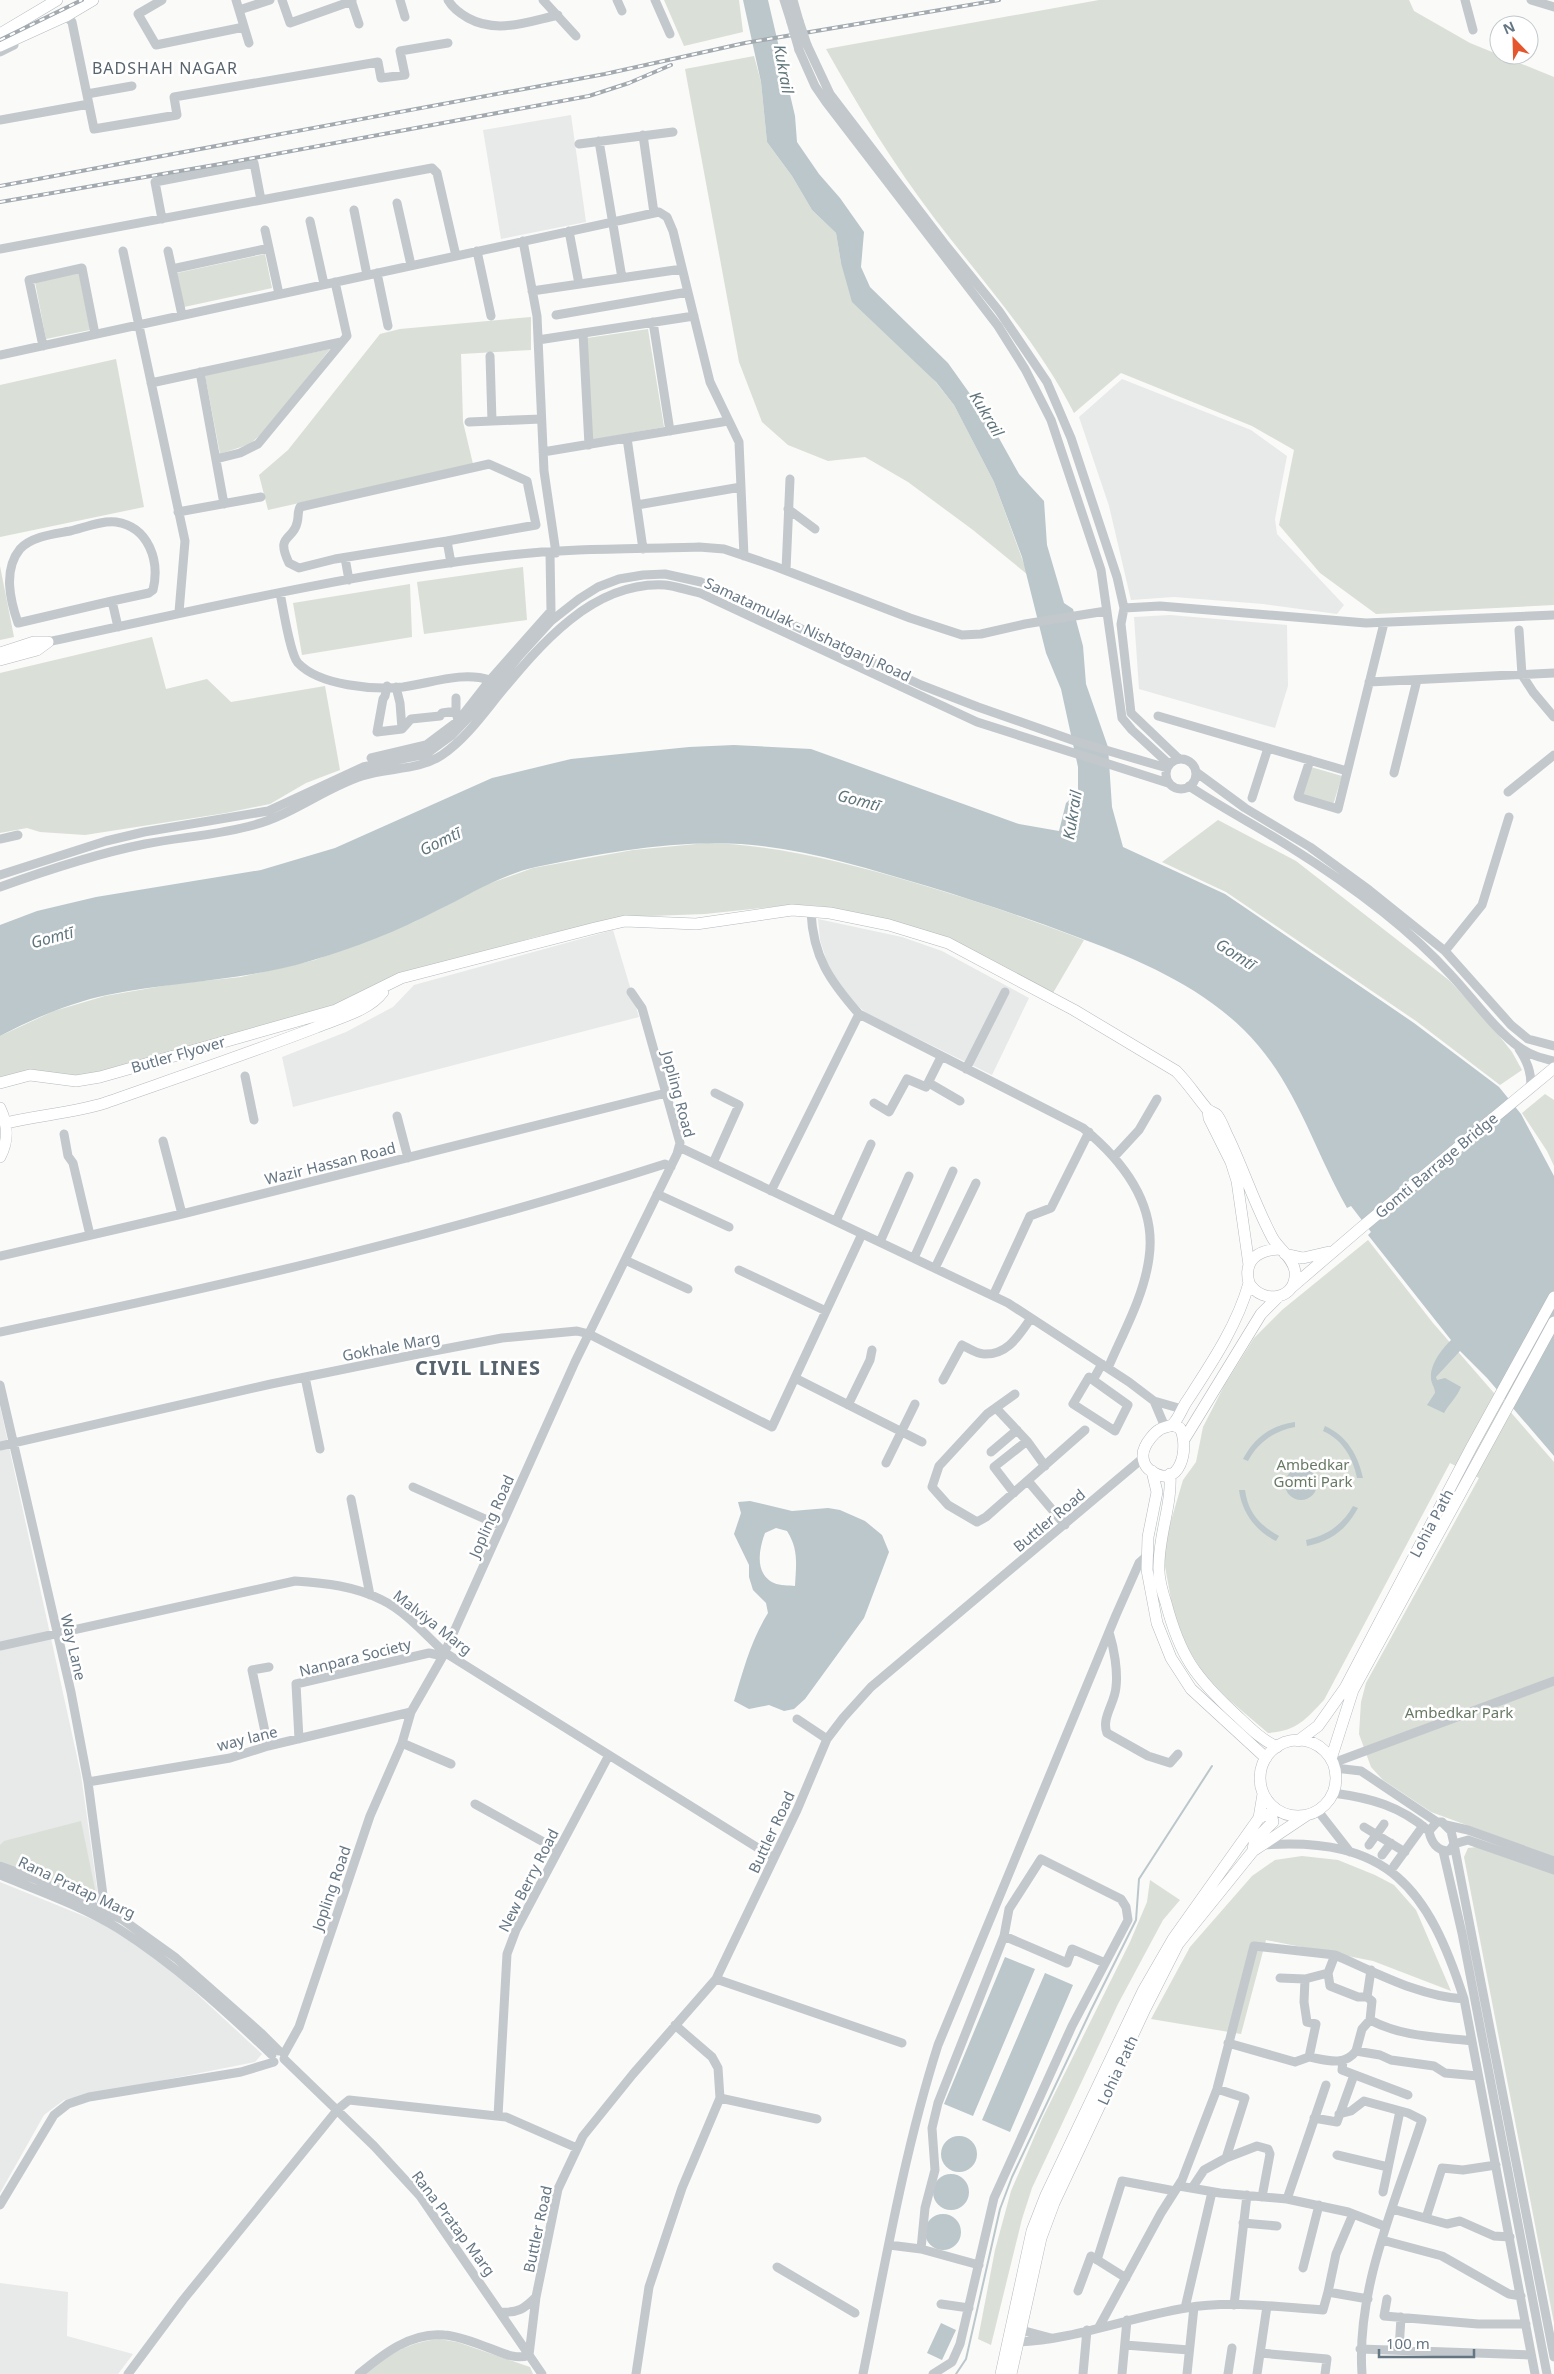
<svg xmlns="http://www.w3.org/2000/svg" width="1554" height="2374" font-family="'Noto Sans',sans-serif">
<rect width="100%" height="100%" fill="#fafaf8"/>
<path fill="#e8e9e9" d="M571,115L586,222L501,239L483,130Z
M1122,379L1251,430L1287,456L1275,519L1277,534L1344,605L1337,614L1263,604L1174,597L1131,600L1109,506L1079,417Z
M1170,615L1287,625L1288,686L1275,728L1139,689L1134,617Z
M818,919L902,937L942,951L1029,998L992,1075L866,1013L846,995L829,968L820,940Z
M613,930L639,1017L293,1107L282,1057L346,1032L393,1007L414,985Z
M0,1406L81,1775L98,1895L93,1901L0,1863Z
M0,1882L101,1923L156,1956L262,2054L255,2062L64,2100L44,2115L0,2193Z
M0,2283L68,2292L67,2336L133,2354L118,2374H0Z"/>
<path fill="#dadfd7" d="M664,0H739L743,32L684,46Z
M1099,0H1409L1414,11L1470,43L1554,77V605L1376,614L1320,573L1279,525L1294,450L1252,426L1121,373L1074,413C1038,342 983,282 935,219C894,165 859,108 826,49Z
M754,56L761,82L767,142L792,176L812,210L836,233L841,263L954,405L994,482L1028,575L973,530L908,482L865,457L828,461L788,445L762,422L739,362L685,69Z
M265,254L272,288L184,307L177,273Z
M79,273L90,330L46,339L35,282Z
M531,317V350L461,354L463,422L473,464L268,510L259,475L288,450L380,334L400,329Z
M648,329L664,427L592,440L587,338Z
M330,349L266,430L250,444L220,454L205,375Z
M116,359L144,507L0,537V385Z
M0,566L14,637L0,640Z
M523,567L527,620L424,634L417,582Z
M410,584L412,637L302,655L293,603Z
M152,637L166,689L207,679L231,702L325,686L340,770L306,783L270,804L226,813L85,835L40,832L27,828L0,833V673Z
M1311,767L1342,776L1333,805L1302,795Z
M1218,820L1296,861L1450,981L1489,1023L1512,1052L1522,1070L1500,1085L1416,1021L1226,892L1162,862Z
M707,843C778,845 844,862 912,882C970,899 1027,918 1084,940L1053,993L946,938L891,922L820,906L791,905L705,914L624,917L535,937L394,978L339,1005L92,1079L42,1075L0,1083V1036L54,1011L105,996L174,984L241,977L315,960L414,922L488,884L533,868L633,850Z
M1545,1094L1554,1100V1166L1547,1151L1522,1113Z
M1368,1240L1433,1323L1554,1462V1857L1431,1812L1383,1780L1371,1767L1359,1734L1361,1702L1366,1683L1479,1478L1450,1463L1324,1700C1305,1720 1297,1731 1268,1733L1228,1699L1204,1674L1185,1644L1173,1610L1164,1561L1168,1531L1183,1480L1196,1462L1203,1427L1224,1386L1254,1338L1282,1310Z
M81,1821L96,1894L92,1899L0,1861V1845L4,1841Z
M1477,1847L1554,1874V2323L1464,1857L1468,1848Z
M1302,1856L1338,1860L1375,1875L1394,1885L1416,1910L1451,1991L1373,1961L1266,1940L1241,2034L1151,2019L1190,1947L1252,1876L1275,1860Z
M1150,1880L1180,1900L1163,1920L1118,2004L1032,2188L1022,2219L991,2345L978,2339L995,2250L1011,2191L1042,2119L1130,1942L1147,1902Z
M439,2339L457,2342L530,2367L533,2374H365C387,2355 409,2342 439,2339Z"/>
<path fill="#bbc7cb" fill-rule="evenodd" d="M743,0H768L795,116L797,142L819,174L840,198L864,232L861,267L870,287L948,363L990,422L1019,474L1044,501L1047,545L1064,603L1073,609L1083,646L1086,684L1108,747L1112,807L1123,847L1225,894L1414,1023L1499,1087L1521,1114L1554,1176V1456L1487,1378L1460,1351L1436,1377L1437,1380L1445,1378L1461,1387C1457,1397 1449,1404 1444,1413L1427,1405L1435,1393C1435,1387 1431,1384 1431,1378C1430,1364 1442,1349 1451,1340L1368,1235L1371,1232L1351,1206L1347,1208C1313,1148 1295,1080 1244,1030C1196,983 1134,958 1072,935C1024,917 976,901 927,886C866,868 804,848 741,844C672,840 603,853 536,867C500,875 471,894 438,910C398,931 354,948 310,961C243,981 175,981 107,995C70,1003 34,1018 0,1036V925L37,911L96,897L261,870L335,848L492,778L571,759L689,747L734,745L811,749L1019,824L1059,831L1066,803L1078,792V767L1061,689L1046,653L1022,557L994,482L954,405L936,382L852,302L841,263L836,233L812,210L792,176L767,142L761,82Z
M1295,1422V1427C1274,1431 1258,1442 1248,1461L1243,1459C1254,1438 1271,1425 1295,1422Z
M1325,1426C1347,1436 1358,1455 1363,1478H1357C1353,1458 1343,1440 1323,1431Z
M1285 1484a16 16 0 1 1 32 0a16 16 0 1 1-32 0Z
M1239,1490H1245C1248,1512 1259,1525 1279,1536L1276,1541C1256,1531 1242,1513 1239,1490Z
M750,1501L792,1511L828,1508L840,1510L865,1521L882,1535L889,1552L864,1618L805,1699L794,1709L784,1711L769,1705L749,1709L734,1701C743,1671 751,1640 768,1613L766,1603L753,1590L749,1577V1565L734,1534L741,1513L738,1502ZM776,1528L787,1531C799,1550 796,1565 795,1586C789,1585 780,1586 774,1583C754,1574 759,1549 765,1533Z
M1353,1506L1358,1508C1346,1530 1331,1541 1307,1546L1306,1540C1328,1535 1342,1525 1353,1506Z
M1005,1957L1035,1969L973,2116L944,2104Z
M1045,1973L1073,1985L1010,2132L982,2120Z
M941 2154a18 18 0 1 1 36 0a18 18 0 1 1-36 0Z
M933 2192a18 18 0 1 1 36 0a18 18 0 1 1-36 0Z
M925 2232a18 18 0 1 1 36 0a18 18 0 1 1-36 0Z
M941,2323L956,2330L942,2360L927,2353Z"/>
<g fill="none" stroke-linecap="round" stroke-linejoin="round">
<path stroke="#bbc7cb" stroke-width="2" d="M956,2374L966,2359L1000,2209L1012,2177L1091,2010L1136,1920L1139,1879L1212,1766"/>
<g stroke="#b5babe" stroke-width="12">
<path id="major" d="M0,34L57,0
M0,46L66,16L93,0
M0,653L34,642H48L37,650L0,660
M0,1083L30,1075L76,1081L100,1077L336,1010L401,978L595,928L625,921L696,924L792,910L830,913L889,925L948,943L1074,1010L1176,1071C1188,1083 1196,1096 1207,1109C1210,1112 1214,1112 1217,1115C1222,1121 1225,1132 1229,1139C1244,1171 1255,1205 1272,1237C1278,1249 1293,1257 1295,1271C1298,1299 1263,1306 1249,1283C1243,1260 1258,1250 1279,1249
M0,1108C8,1125 9,1140 0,1157
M1208,1110L1209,1118L1231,1162L1237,1181L1249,1265
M6,1123C39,1115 73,1113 105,1103C176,1078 247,1054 317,1027C338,1018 369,1011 383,992
M1285,1254L1303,1258L1329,1252
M1292,1287L1362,1227L1554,1068
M1172,1425L1180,1428C1190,1448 1180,1491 1151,1471C1143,1466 1141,1455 1145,1447C1147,1442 1154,1433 1159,1430C1163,1427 1170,1427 1173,1424C1179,1418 1182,1408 1187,1401C1211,1364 1237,1326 1249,1283
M1185,1438L1261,1314L1279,1296
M1152,1471L1157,1492L1148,1537L1147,1570L1157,1623L1171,1658L1191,1689L1266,1758
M1170,1474C1172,1505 1159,1534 1159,1565C1158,1577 1162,1591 1166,1603C1180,1656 1195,1677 1235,1714C1248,1726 1260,1739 1277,1747
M1260 1778a38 38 0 1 1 76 0a38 38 0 1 1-76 0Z
M1298,1741L1318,1726L1345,1688L1471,1448L1554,1297
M1331,1759L1353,1690L1554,1322
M1253,1849L1255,1840L1273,1822L1272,1818L1267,1814L1259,1818
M1001,2374L1032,2231L1046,2195L1143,1991L1173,1939L1259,1818L1263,1794
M1011,2374L1041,2238L1054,2203L1145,2009L1178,1944L1253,1851L1307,1815"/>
</g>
<path stroke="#c3c8cc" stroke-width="9" d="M162,0L138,14L156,45L244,27
M236,0L249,43
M282,0L290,23L352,1
M351,0L359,24
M400,0L405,17
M448,0C452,7 461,14 468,18C497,34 527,22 558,15
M543,0L576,36
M617,0L622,11
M655,0L670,34
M784,0L791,22
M793,0L799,21
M1465,0L1473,30
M1531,0L1554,7
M239,10L270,0
M66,16L72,22L94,129L177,115L174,97L378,62L381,78L405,75L400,51L448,43
M807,45L830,94L944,243L999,311L1047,382L1071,438L1117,577L1124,608L1121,624L1131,713L1179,759
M799,50L815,86L826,102L998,326L1025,369L1051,420L1101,570L1122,718L1132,730L1169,764
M0,52L14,45
M87,94L132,86
M0,120L89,104
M643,135L654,213
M599,141L622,278
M579,144L673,132
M397,203L411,265
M354,210L367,275
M162,219L155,182L254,163L261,200
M310,221L324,284
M265,230L279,294
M569,231L579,284
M523,241L537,316L544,471L556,553
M0,249L432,168L437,173L456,256
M123,251L185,541L179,612
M168,251L182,315
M477,251L491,316
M172,269L269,248
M377,273L388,326
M532,291L682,269
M556,315L688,292
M653,322L670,431
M583,333L589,445
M538,340L694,316
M43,346L29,280L82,268L95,334
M0,355L659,212L667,217L673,231L710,382L739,442L744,556
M490,356L492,421
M200,372L224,504
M151,383L341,342
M469,422L541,419
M627,438L643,549
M543,452L728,421
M216,459L240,453L258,444L347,336L335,282
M637,505L741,487
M788,509L815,529
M178,512L261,497
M447,541L335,559L299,568L289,563C275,534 293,541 297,523C299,517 297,513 300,507L489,464L527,481L536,525L447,541L451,563
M345,558L349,580
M786,570L790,479
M280,593C283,607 290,654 298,663C320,686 374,690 403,687C432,683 462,671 490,680
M112,601L18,623C10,600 3,570 20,549C32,536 55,534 70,531C83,528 102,520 116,522C149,527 160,561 153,590L149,593L112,601L118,627
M1124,608L1160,606L1366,623L1554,615
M1519,630L1522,675L1533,692L1554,717
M48,642C201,609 354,573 510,555C572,548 636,549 699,547L724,549L774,566L910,618L962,635L981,634L1025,624L1106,611
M1369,682L1554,673
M387,686L385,696L383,699L377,732L402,729L411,719L440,716L442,713L456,711L458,721
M396,687L400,703L402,729
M456,711V698
M1158,716L1347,771
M371,758L426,745L458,721L490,680L551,611L550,553
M1166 774a15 15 0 1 1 30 0a15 15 0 1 1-30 0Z
M1310,760L1298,797L1338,809L1384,623
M1196,772L1245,808L1310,847L1369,890L1445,951L1511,1025L1528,1039L1554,1046
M1394,773L1417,680
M1189,786C1222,808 1257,826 1290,847C1346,882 1407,926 1451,975C1471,996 1496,1031 1519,1047C1530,1055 1541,1058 1554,1061
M1508,792L1554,755
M1252,798L1268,748
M0,839L18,835
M0,875L106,841L144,832L268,811L363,767L426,754L452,735L475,711L520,655L551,621L579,599L598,587L619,579L643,575L665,574L701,582L921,685L978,707L1075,741L1167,768
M0,887C47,870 95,854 145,844C181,837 219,835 254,825C292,815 325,788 362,776C389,767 418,771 442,755C464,740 481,717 497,697C539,646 592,581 665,585C676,586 689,591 700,593L977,722L1168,783
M811,912C813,957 830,981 859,1014L1083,1128C1122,1160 1157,1204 1149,1258C1144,1296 1123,1333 1108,1368
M1445,951L1482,905L1509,817
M1519,1049C1527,1061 1531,1071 1531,1086
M966,1069L1005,992
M245,1076L254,1120
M929,1083L960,1101
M874,1103L889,1112L907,1079L926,1087L941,1057
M397,1116L408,1158
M64,1134L68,1156L73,1163L90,1235
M163,1141L182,1214
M679,1147L1008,1303L1129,1382L1154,1401L1182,1409
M1115,1156L1139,1130L1157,1099
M713,1163L739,1105L715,1093
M771,1191L859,1014
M657,1194L729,1227
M836,1221L871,1144
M880,1242L909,1176
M0,1256L182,1214L666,1093
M914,1258L953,1171
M625,1260L688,1289
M935,1268L976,1183
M739,1270L826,1311
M993,1296L1030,1216L1051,1208L1089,1132
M0,1332C224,1286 447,1234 665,1164L671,1167
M305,1377L320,1449
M795,1378L922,1442
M943,1380L962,1345C968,1348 977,1354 984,1354C1008,1355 1019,1335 1031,1318
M1093,1380L1128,1405L1115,1431L1073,1404L1089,1377L1093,1380L1102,1364
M0,1385L71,1692L88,1782L103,1895L98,1917
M1015,1394L987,1414L939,1466L932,1487L948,1505L977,1522L986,1517L1085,1430
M1154,1401L1165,1427
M848,1405L870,1360L872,1350
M996,1408L1027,1441L1045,1466
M0,1446L271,1384L418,1354L502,1338L577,1331L589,1334L772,1427L862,1234
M991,1452L1017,1430
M886,1463L915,1404
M1028,1481L1065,1525
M413,1487L501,1526
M1014,1493L994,1467L1027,1441
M351,1499L370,1595
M1109,1632C1114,1648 1118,1671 1116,1687C1115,1703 1101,1718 1107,1733L1148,1756L1170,1763L1178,1754
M0,1646L295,1581C325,1583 355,1586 382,1600C405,1611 425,1634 444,1652L774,1858
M797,1719L827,1739
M299,1739L296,1684L429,1653L443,1656
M402,1743L451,1764
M268,1746L252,1670L269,1667
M1333,1763L1554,1681
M1335,1768L1361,1771L1437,1822
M88,1782L230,1758L268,1746L411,1712
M1333,1793C1371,1798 1400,1806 1429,1831
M475,1804L558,1850
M1318,1811L1350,1852
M1437,1822H1442L1451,1831L1454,1844L1449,1851C1437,1851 1431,1842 1429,1831Z
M1446,1825L1468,1830L1554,1861
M1364,1827L1405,1852
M1263,1845C1389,1836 1428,1888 1464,1999L1535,2374
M1369,1845L1384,1824
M1443,1851L1462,1933L1547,2374
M1382,1855L1391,1843
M0,1866L35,1879L123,1920L176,1958L261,2033L279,2051
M1394,1866L1423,1826
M1554,1870L1468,1840L1454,1844L1554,2357
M0,1875C39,1891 82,1906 119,1929C174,1964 225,2010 272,2055
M1004,1936L1067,1963L1072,1949L1105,1963
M1328,1973L1330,1986L1358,1997H1367
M1280,1978L1305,1979L1328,1973L1335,1955C1375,1972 1420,1997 1464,1999
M716,1979L902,2043
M1370,2020C1402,2037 1437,2037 1472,2041
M1228,2043L1295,2062L1309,2057L1316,2024L1307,2022L1304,2002L1305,1979
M1356,2051L1362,2029L1370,2020L1372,2001L1367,1997L1371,1970
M284,2054L299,2027L370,1816L402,1743L411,1712L443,1656L575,1362L677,1154L680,1143L642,1008L631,992
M1309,2057C1326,2060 1344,2067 1356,2051L1380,2055L1391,2060L1434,2066L1445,2073L1478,2076
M284,2059L374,2146L420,2196L542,2374
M1343,2061L1342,2070L1408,2095
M1217,2089L1245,2098L1226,2158
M720,2098L817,2119
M1339,2114L1351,2111L1364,2101L1408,2113L1422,2120C1396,2201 1356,2288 1362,2374
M498,2116L507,1954L516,1930L609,1755
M1314,2118L1337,2122L1354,2075
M1337,2155L1388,2167
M1179,2186L1220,2193L1287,2199L1348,2212L1384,2226
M1192,2188L1204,2170L1226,2158L1257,2146L1268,2149L1270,2154L1262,2197
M1383,2192L1400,2111
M1287,2199L1326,2085
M0,2205L54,2115L68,2104L89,2097L241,2072L274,2062
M1392,2209L1447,2224L1460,2221L1494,2236L1510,2237
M1426,2218L1442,2168L1463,2170L1496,2165
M1243,2223L1277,2226
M1382,2240L1442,2256L1509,2294L1521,2296
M889,2245L921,2249L925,2208L935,2170L932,2128L938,2103L1004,1936L1009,1909L1041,1859L1121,1899L1126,1907L1128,1920L1072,2026L994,2198L960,2344L952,2362L933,2374
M921,2249L979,2265
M1097,2260L1122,2181L1175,2191
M777,2267L855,2313
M1303,2268L1319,2205
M1078,2291L1091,2256L1126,2278
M1328,2292L1336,2254L1353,2214
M1387,2299L1384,2316L1478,2324H1526
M941,2304L969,2308
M1234,2305L1247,2195
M1185,2308L1212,2192
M501,2312C518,2313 524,2309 536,2297
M1099,2327L1161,2213L1182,2180L1217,2089L1254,1946L1335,1955
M1021,2330L1051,2338
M1018,2342C1073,2340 1130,2317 1186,2308C1231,2300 1278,2307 1323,2310L1328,2292L1368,2299
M1125,2345L1189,2350
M1360,2349L1531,2355
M1399,2350L1401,2317
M1260,2353L1327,2359L1325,2374
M128,2374L183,2300L338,2109L349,2100L506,2117L577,2148
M359,2374C383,2354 411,2332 444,2335C460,2336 478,2344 492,2349C505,2354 517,2360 529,2355L536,2297L558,2189L583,2136L633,2074L716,1979L797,1810L827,1739L843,1718L871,1687L1143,1458
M636,2374L649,2287L682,2188L720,2098L718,2068L712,2057L675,2025
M863,2374C885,2264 904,2152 938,2045L1116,1615L1139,1563L1147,1556
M1083,2374L1087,2330
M1122,2374L1127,2320
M1187,2374L1194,2307
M1228,2374L1232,2348
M1257,2374L1267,2306"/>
<use href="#major" stroke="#fff" stroke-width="11"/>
<g stroke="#a2aab0" stroke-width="4">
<path id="rail" d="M0,40L82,0
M0,186L605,74L745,43L999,0
M0,202L232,162L589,96L629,83L671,65"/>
</g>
<use href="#rail" stroke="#fff" stroke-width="2" stroke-dasharray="5.5" stroke-linecap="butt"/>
<path stroke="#c3c8cc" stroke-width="9" d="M799,21L807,45
M791,22L799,50"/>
</g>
<g text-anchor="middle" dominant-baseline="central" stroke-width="5" stroke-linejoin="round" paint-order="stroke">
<g font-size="15" fill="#657683" stroke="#fff">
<text transform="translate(808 629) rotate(25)">Samatamulak - Nishatganj Road</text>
<text transform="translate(178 1054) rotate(-16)">Butler Flyover</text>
<text transform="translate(679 1094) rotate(75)">Jopling Road</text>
<text transform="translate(330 1163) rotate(-14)">Wazir Hassan Road</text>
<text transform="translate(1436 1165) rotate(-40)">Gomti Barrage Bridge</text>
<text transform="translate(391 1346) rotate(-11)">Gokhale Marg</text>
<text transform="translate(491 1516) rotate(-66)">Jopling Road</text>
<text transform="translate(1049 1520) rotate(-40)">Buttler Road</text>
<text transform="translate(1431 1523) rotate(-62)">Lohia Path</text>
<text transform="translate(433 1622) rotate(38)">Malviya Marg</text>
<text transform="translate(74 1647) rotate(77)">Way Lane</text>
<text transform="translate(355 1657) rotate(-14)">Nanpara Society</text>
<text transform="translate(247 1738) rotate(-14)">way lane</text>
<text transform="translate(771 1832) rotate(-65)">Buttler Road</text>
<text transform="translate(528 1880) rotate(-63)">New Berry Road</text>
<text transform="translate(77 1887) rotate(25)">Rana Pratap Marg</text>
<text transform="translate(331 1888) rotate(-71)">Jopling Road</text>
<text transform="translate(1117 2070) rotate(-65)">Lohia Path</text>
<text transform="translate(454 2223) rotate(53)">Rana Pratap Marg</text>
<text transform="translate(537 2229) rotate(-78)">Buttler Road</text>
</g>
<g font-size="15" fill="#687a64" stroke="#fff">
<text x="1313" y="1464">Ambedkar<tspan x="1313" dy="17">Gomti Park</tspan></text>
<text x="1459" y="1712">Ambedkar Park</text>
</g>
<g font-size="16" letter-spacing="1" fill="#57646e" stroke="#fff">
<text x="165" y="68">BADSHAH NAGAR</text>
</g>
<g font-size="16" font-style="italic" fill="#60757c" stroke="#fff">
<text transform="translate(784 69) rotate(80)">Kukrail</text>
<text transform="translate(987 414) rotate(59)">Kukrail</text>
<text transform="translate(859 800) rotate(15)">Gomtī</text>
<text transform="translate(1072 815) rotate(-81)">Kukrail</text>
<text transform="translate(440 841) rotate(-26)">Gomtī</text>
<text transform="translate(52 937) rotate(-15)">Gomtī</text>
<text transform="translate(1236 954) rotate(33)">Gomtī</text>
</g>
<g font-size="20" font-weight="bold" letter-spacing="1" fill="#57646e" stroke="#fff">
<text x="478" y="1367">CIVIL LINES</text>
</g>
</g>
<g transform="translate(1514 40) rotate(337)"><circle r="24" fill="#ffffff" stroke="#c1c8cd"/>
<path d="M0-4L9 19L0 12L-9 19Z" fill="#e4572e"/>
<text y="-8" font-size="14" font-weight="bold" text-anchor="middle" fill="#657683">N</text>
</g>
<path d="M1379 2349v8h95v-8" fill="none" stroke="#657683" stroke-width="2.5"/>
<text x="1386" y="2349" font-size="15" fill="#657683" stroke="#ffffff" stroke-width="4" paint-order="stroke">100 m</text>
</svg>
